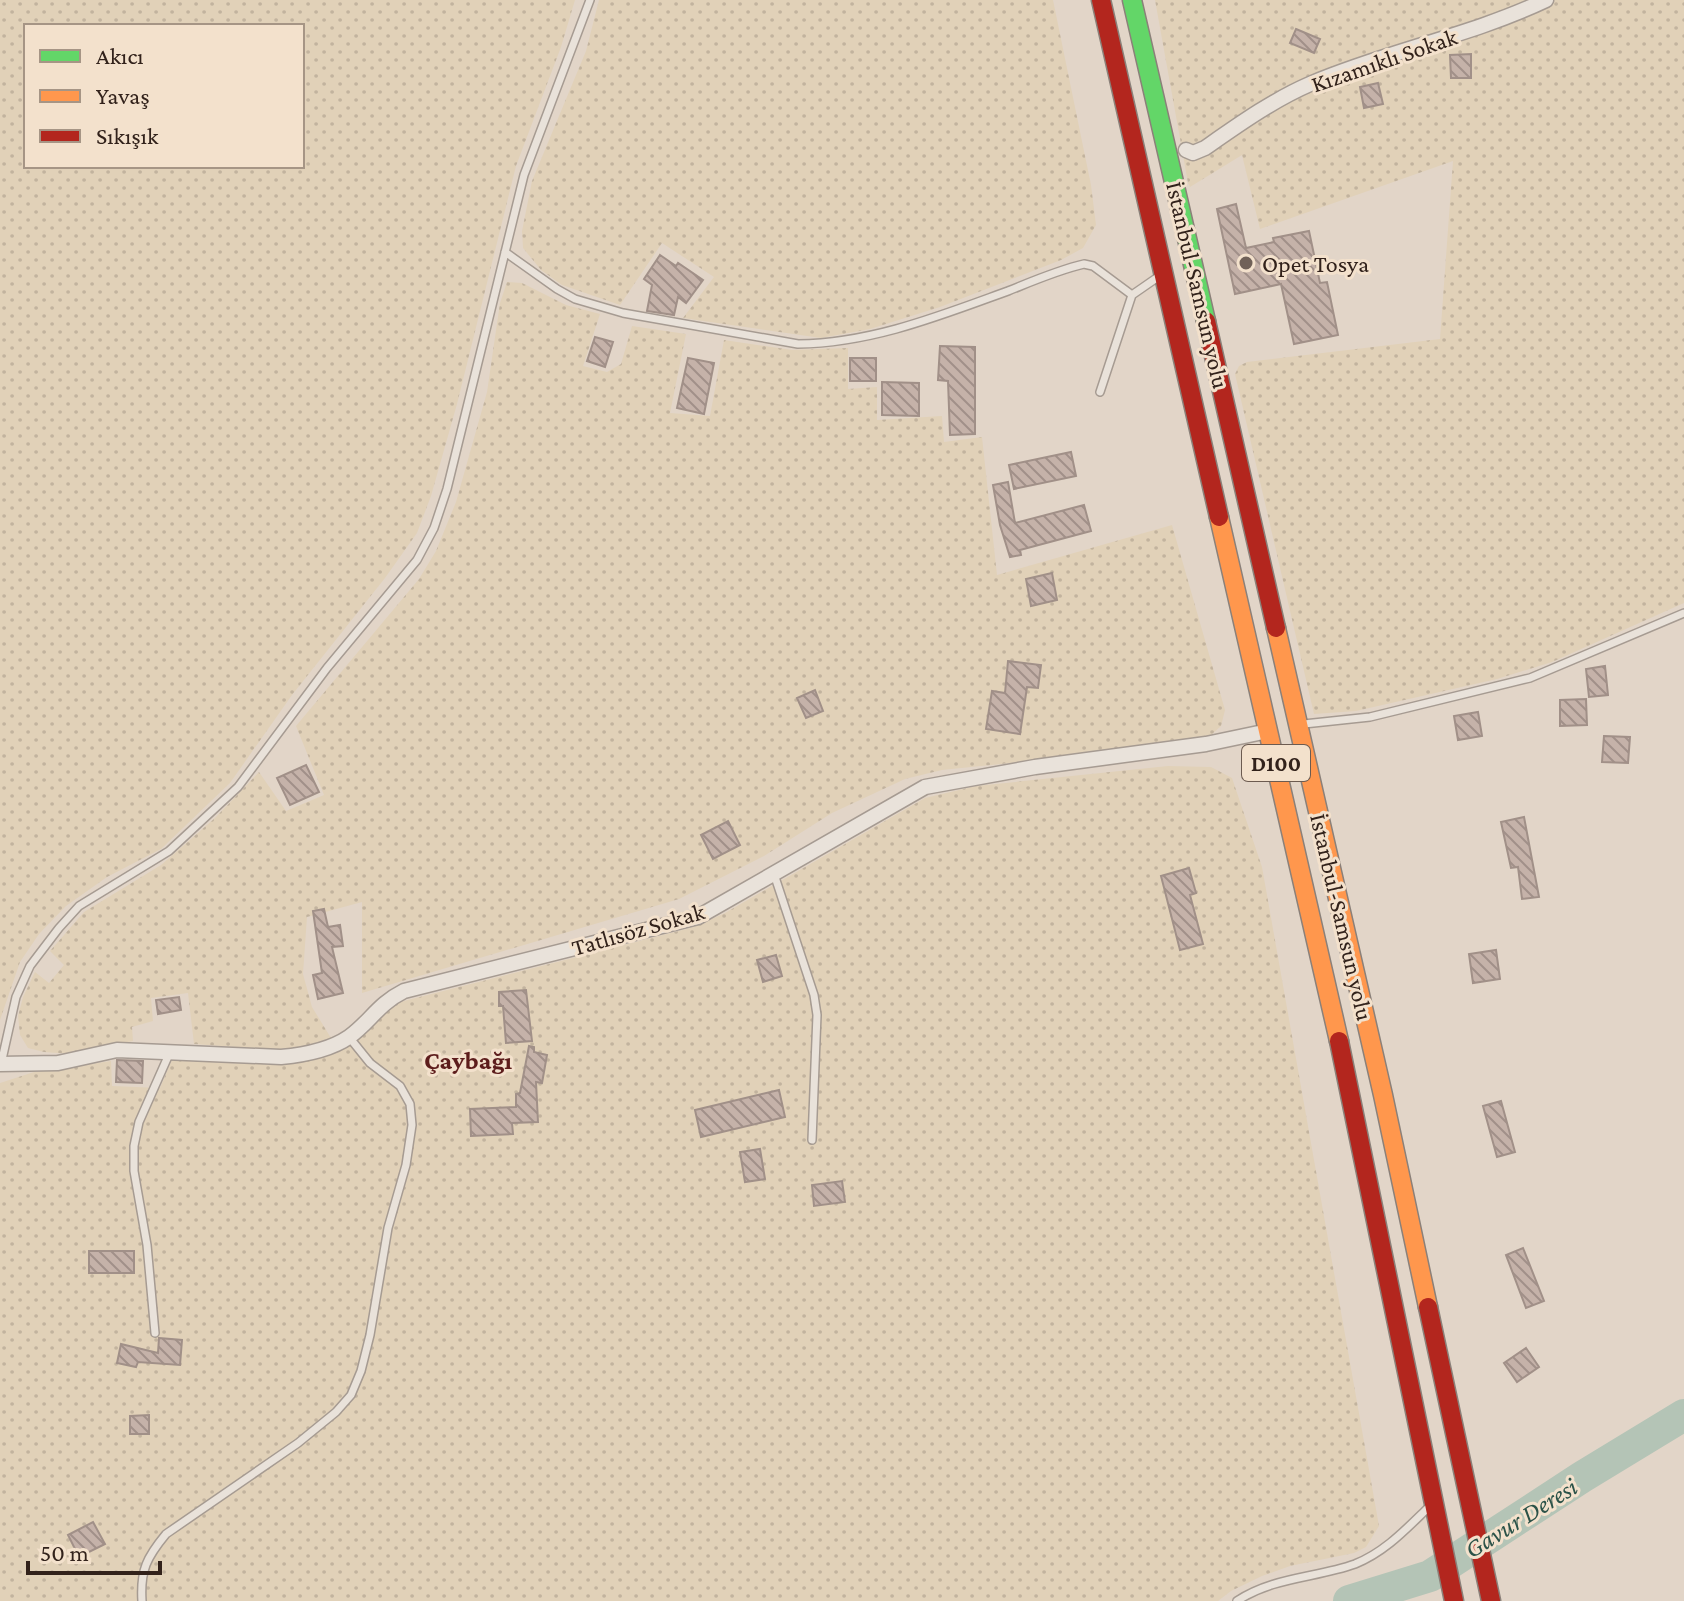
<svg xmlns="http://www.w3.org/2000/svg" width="1684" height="1601" font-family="'Crimson Pro',serif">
<defs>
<pattern id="farmland-dots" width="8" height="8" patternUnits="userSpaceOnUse" patternTransform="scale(2)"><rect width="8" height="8" fill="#e1d1b8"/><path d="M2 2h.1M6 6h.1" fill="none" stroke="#c2b39e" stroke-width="1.8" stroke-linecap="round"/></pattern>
<pattern id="building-back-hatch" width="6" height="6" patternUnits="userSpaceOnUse" patternTransform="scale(2)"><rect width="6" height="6" fill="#c5b2a9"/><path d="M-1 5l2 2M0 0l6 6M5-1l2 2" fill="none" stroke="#a19089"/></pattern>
</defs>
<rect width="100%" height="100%" fill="#e2d5c8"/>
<path fill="url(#farmland-dots)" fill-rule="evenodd" d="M0,0H575L561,47L516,166L457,404L431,496L417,533L385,578L292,695L230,783L161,849L107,877L66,906L39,934L20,962L0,1020ZM26,26H302V166H26Z
M599,0H1053L1091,185L1096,225L1083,248L1061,260L940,307L870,329L821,338L683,318L714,277L662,243L620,305L562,285L541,270L523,248L522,231L532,181L586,51Z
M1155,0H1684V603L1552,662L1497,679L1356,711L1314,714L1235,374L1239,366L1247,362L1440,339L1453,161L1260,229L1242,155L1190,187L1188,183Z
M507,282L522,283L566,305L600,314L583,366L607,372L621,364L632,326L686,334L670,413L710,416L724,340L792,350L848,348V389L877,387V420L942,416L944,442L982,437L997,575L1172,525L1225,710L1221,726L1210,736L1197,738L1021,762L942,770L905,779L832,813L764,856L679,899L362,993V902L307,917L303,974L312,1007L331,1038L305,1047L279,1050L194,1044L188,993L151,998L153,1021L132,1027L133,1041L72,1054L44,1052L28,1048L20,1035L18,1016L23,997L35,972L49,983L64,965L50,951L84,912L161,865L215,818L259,772L286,811L324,795L296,726L419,579L436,551L456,502L487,392L500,303Z
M1168,766L1211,767L1232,778L1262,867L1379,1526L1366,1547L1354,1553L1290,1566L1262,1576L1231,1591L1218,1601H0V1083L34,1072L111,1061L112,1086L160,1088L174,1055L226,1063L288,1064L309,1060L341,1048L396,1003L694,927L725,913L925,798L976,786Z"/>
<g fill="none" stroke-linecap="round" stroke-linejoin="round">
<path stroke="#b4c4b6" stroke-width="32" d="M1349,1601L1430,1576L1582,1477L1684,1415"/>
</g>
<path fill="url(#building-back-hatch)" stroke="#a19088" stroke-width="2" d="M1296,29L1320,39L1314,53L1290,43Z
M1471,54V78H1451L1450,55Z
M1378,83L1383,104L1364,108L1360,87Z
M1236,204L1246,248L1274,242L1273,238L1309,231L1320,283L1327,282L1338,335L1294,344L1281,284L1235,294L1217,209Z
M660,255L676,266L678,263L703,280L686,303L678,297L674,315L647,311L652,285L644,279Z
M595,337L613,342L605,367L587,361Z
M940,346L975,347V434L950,435L948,381L938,380Z
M688,358L714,363L704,414L677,408Z
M850,358H876V381H850Z
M882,382L919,383V416L882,415Z
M1071,452L1076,476L1014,489L1009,465Z
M1008,482L1015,523L1084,505L1091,531L1020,550L1021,555L1010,557L1000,525L993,485Z
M1052,573L1057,600L1031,606L1026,579Z
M1008,661L1041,665L1038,688L1027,687L1020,734L986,729L992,691L1005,693Z
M1605,666L1608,695L1589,697L1586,669Z
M815,690L823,711L806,718L797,698Z
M1586,699L1587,725L1560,726V700Z
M1478,712L1482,736L1458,740L1454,716Z
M1604,736L1630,737L1628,763L1602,762Z
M306,765L319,792L290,805L277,778Z
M1524,817L1539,897L1522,899L1518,867L1511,868L1501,822Z
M728,821L740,845L713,859L701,835Z
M1189,868L1196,893L1190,895L1203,944L1180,950L1161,876Z
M324,909L328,927L340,925L343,946L332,947L343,993L318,999L313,975L322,973L313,911Z
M1496,950L1500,979L1473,983L1469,954Z
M776,955L782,976L763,982L757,960Z
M526,990L532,1041L506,1043L503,1006H499V992Z
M179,997L181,1010L158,1014L156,1000Z
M529,1046L534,1047V1052L547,1055L542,1083L536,1082L538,1122L512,1123L513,1134L471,1136L470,1109L516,1107V1094L520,1093Z
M117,1060L143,1061L142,1083L116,1082Z
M779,1090L785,1117L701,1137L695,1110Z
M1501,1101L1515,1152L1497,1157L1483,1106Z
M760,1149L765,1179L745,1182L740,1152Z
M842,1181L845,1202L814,1206L812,1185Z
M1523,1248L1544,1301L1526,1308L1506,1255Z
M89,1251H134V1273H89Z
M159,1338L182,1340L180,1365L138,1362L136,1367L117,1363L121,1344L158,1353Z
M1526,1348L1539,1367L1517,1382L1504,1363Z
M149,1415V1434H130V1416Z
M93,1522L105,1544L79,1557L68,1535Z"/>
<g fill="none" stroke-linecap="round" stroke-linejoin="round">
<g stroke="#a69b92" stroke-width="10">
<path id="lane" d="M505,252L557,289L575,299L623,313L798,344C872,343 939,316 1008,291C1033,281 1058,270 1084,264L1093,266L1132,295
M1100,392L1132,295L1158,277
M1304,724L1370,717L1530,678L1684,613
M774,874L814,995L817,1015L812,1140
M1,1064L16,997L30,966L59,928L79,906L169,851L238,787L327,668L417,560L434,528L447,489L524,175L590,0
M155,1333L147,1245L134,1171V1146L139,1122L170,1052
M142,1601C140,1570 147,1557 166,1534L298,1443L336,1412L351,1395L361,1371L370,1335L388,1228L406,1165L412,1125L410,1104L400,1086L370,1063L349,1037
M1237,1601C1273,1577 1316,1578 1355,1564C1385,1552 1406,1529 1429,1507"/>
</g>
<g stroke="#a69b92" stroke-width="17">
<path id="street" d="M1186,150L1193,153L1205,148C1238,125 1273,100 1310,84C1387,51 1470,36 1546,0
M0,1064L58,1063L117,1050L281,1057C303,1055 330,1050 349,1037C370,1022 378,1004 404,991L698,917L925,787L1035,767L1206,744L1268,731"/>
</g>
<g stroke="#8b8079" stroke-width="21">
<path id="fast" d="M1132,0L1206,321"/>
</g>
<g stroke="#8b8079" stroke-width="21">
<path id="slow" d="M1219,517L1339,1041
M1276,628L1383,1095L1428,1307"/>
</g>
<g stroke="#8b8079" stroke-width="21">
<path id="jam" d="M1101,0L1219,517
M1206,321L1276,628
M1339,1041L1454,1601
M1428,1307L1491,1601"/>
</g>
<use href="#lane" stroke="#e9e2da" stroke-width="7"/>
<use href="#street" stroke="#e9e2da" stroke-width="14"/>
<use href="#fast" stroke="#63d668" stroke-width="18"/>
<use href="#slow" stroke="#ff974d" stroke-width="18"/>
<use href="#jam" stroke="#b3261e" stroke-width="18"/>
</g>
<circle fill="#706158" stroke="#f3e1cc" stroke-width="3" cx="1246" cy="263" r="8"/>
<g text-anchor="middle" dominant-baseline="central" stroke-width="6" stroke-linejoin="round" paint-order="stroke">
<rect fill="#f3e1cc" stroke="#6c5b50" stroke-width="2" x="1242" y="745" width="68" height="36" rx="6"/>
<g font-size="22" font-weight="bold" fill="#32221b">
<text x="1276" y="763">D100</text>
</g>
<g font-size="24" fill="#32221b" stroke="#f3e1cc">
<text transform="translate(1384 60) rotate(-19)">Kızamıklı Sokak</text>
<text transform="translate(1198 285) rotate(77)">İstanbul-Samsun yolu</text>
<text transform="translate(1342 917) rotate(77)">İstanbul-Samsun yolu</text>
<text transform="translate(638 929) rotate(-16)">Tatlısöz Sokak</text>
</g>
<g font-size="24" fill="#32221b" stroke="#f3e1cc" text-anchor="start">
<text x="1262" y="263">Opet Tosya</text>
</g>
<g font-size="26" font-weight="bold" fill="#5d1d1c" stroke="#f3e1cc">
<text x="468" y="1060">Çaybağı</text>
</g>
<g font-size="26" font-style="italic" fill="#2b5248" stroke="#f3e1cc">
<text transform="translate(1521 1518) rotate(-32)">Gavur Deresi</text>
</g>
</g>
<rect x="24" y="24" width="280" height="144" fill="#f3e1cc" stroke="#a69585" stroke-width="2"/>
<rect x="40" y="50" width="40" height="12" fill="#63d668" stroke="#a69585" stroke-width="2"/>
<text x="96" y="64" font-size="24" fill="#32221b">Akıcı</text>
<rect x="40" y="90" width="40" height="12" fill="#ff974d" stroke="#a69585" stroke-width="2"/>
<text x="96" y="104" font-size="24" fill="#32221b">Yavaş</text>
<rect x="40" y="130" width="40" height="12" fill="#b3261e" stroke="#a69585" stroke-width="2"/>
<text x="96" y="144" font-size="24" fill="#32221b">Sıkışık</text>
<path d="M28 1561v12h132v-12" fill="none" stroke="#32221b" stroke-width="4"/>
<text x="40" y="1561" font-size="24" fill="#32221b" stroke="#f3e1cc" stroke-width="6" paint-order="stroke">50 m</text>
</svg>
